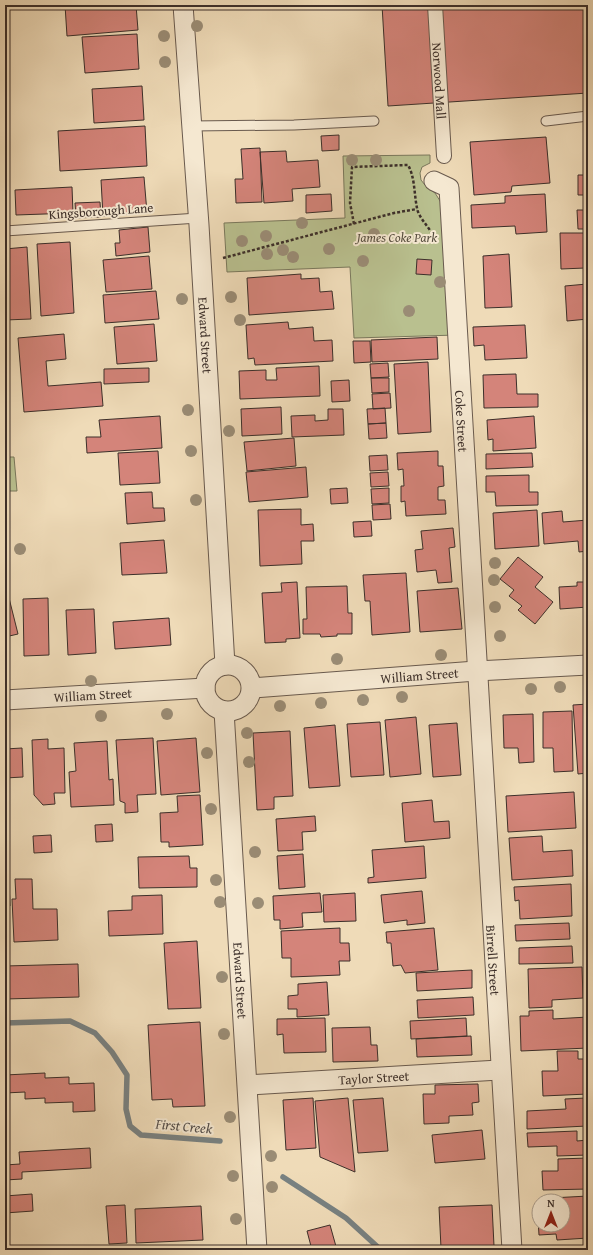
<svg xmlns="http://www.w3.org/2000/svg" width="593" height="1255" font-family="'Gentium Book Plus',serif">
<rect width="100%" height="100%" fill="#efdbb8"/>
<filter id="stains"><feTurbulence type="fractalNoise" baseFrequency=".005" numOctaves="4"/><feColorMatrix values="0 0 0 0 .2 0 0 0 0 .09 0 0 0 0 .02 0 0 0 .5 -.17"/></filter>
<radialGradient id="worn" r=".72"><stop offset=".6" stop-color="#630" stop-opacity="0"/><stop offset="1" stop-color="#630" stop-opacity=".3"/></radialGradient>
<path fill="#b9c08f" stroke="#7a785c" d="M430,155V163L422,167L420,173L421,180L425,185L435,193L451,218L457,335L354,338L350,267L227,272L224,223L345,218L343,156Z
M5,457H14L17,491H5Z"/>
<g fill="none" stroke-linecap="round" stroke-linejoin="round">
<path stroke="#788181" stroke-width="5.5" d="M5,1023L70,1021L95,1033L112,1052L127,1075L126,1109L130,1126L141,1135L220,1141
M283,1177L346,1218L381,1250"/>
</g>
<path fill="#d4847a" stroke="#3c2f2a" d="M65,5H136L138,30L67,36Z
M382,5H588V93L388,106Z
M137,34L139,69L85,73L82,37Z
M142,86L144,120L94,123L92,89Z
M145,126L147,166L60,171L58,131Z
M339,135V150L322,151L321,136Z
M546,137L550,183L512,186L511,192L474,195L470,142Z
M260,148L262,202L236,203L235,179H243L241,149Z
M286,151L287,162L318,160L320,187L292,189L293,201L264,203L260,152Z
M578,175H588V229H578L577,210H585V195H578Z
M144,177L147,213L103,216L101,180Z
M72,187L73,213L16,215L15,190Z
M331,194L332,211L306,213V195Z
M545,194L547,232L516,234L515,226L472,228L471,205L505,203V196Z
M100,202L101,217L76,218L75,203Z
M148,227L150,252L116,256L115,243H120L119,230Z
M560,233H584L585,268L561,269Z
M70,242L74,313L41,316L37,244Z
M27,247L31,319L5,320V249Z
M509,254L512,307L485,308L483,256Z
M149,256L152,289L106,292L103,260Z
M417,259L432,260L431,275L416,274Z
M301,274V279L319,278L320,292L332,291L334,309L249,315L247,278Z
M587,284L588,319L567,321L565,286Z
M156,291L159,319L105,323L103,295Z
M288,322L289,329L313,327L314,341L332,340L333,361L255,365L254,358L248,359L246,325Z
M154,324L157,361L117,364L114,327Z
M525,325L527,358L485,360L484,345L474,346L473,327Z
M64,334L66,359L46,361L48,386L101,382L103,406L24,412L18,338Z
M437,337L438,359L372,362L371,340Z
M353,341H370L371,362L354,363Z
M428,362L431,432L398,434L394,364Z
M388,363L389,377L371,378L370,364Z
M319,366L320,396L240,399L239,371L266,370V380H277L276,368Z
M149,368V382L104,384V369Z
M516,374L517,394H538V407L484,408L483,375Z
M371,378H389V392L372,393Z
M349,380L350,401L332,402L331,381Z
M390,393L391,408L373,409L372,394Z
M281,407L282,434L242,436L241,409Z
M385,408L386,423L368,424L367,409Z
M328,409H343L344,435L292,437L291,416L315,415V421L328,420Z
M160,416L162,448L87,453L86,437H101L99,420Z
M534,416L536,448L493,451V439L488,440L487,420Z
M386,423L387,438L369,439L368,424Z
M294,438L296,466L247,471L244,442Z
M158,451L160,483L120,485L118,453Z
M438,451V466H443L444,486L438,487V500H445L446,514L406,516L405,501L401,502V486H404L403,469L398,470L397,453Z
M532,453L533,467L486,469V454Z
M387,455L388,470L370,471L369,456Z
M306,467L308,497L249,502L246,472Z
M388,472L389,486L371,487L370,473Z
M529,475V492H538V505L496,506L495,492H486V476Z
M347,488L348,503L331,504L330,489Z
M389,488V503L372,504L371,489Z
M152,492L153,508H164L165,521L127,524L125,493Z
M390,504L391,519L373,520L372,505Z
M301,509V525L313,524L314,541H301L302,564L260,566L258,510Z
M537,510L539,546L495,549L493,513Z
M562,511L563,522L588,520V551L579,552L578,541L544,544L542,513Z
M371,521L372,536L354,537L353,522Z
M453,528L455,547L449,548L452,582L438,583L436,570L417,572L415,550L423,549L421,531Z
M164,540L167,573L122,575L120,543Z
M518,557L543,577L535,587L553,602L535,624L518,610L522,606L509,596L514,590L500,579Z
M406,573L410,632L372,635L370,601H365L363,575Z
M5,582L18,634L5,637Z
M297,582L300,638L286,639V642L265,643L262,593L282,592L281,583Z
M577,582H588V607L560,609L559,587L577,586Z
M347,586L348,613H352V634H337V636L321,637L320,634H303V619H307L306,587Z
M458,588L462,629L420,632L417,591Z
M48,598L49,655L24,656L23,599Z
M94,609L96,653L68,655L66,610Z
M169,618L171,645L115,649L113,622Z
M588,704V773L578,774L573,705Z
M572,711L573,771L554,772L553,748H543V712Z
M533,714L534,762L519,763L518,748H504L503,715Z
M416,717L421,774L390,777L385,720Z
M380,722L384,775L351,777L347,724Z
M457,723L461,775L433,777L429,725Z
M335,725L340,786L309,788L304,728Z
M290,731L293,796L274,797V809L257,810L253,733Z
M153,738L156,794L137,795L138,812L125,813V803L120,801L116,740Z
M196,738L200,792L161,795L157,741Z
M48,739V749L64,748L65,793H54L55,804L43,805L34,795L32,740Z
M107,741L109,780L113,779L114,805L71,807L69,772L76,771L74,743Z
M22,748L23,777L5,778V749Z
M574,792L576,828L508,832L506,796Z
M200,795L203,845L169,847V842H161L160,813L178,812L177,796Z
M432,800L434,822L449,821L450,838L405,842L402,803Z
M315,816L316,831L302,832L303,850L278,851L276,819Z
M112,824L113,841L96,842L95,825Z
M51,835L52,852L34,853L33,836Z
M542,836L543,852L572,850L573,876L512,880L509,838Z
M424,846L426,878L368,883V878L374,877L372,850Z
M303,854L305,887L279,889L277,856Z
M189,856L190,868H197V887L139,888L138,857Z
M15,879H32L33,909H57L58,940L14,942L12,899H16Z
M5,881H9L10,906H6V933H5Z
M571,884L572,916L520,919L519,900L515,901L514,887Z
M422,891L425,923L407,925V920L384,923L381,895Z
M320,893L322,912L302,913L303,927L280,929V920H274L273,896Z
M355,893L356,921L324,922L323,895Z
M162,895L163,934L109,936L108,911L132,910V896Z
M569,923L570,939L516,941L515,925Z
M340,928V943H349L350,961H339L340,975L291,977V958H282L281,931Z
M434,928L438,970L405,973L401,965L393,966L391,943H387L386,932Z
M197,941L201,1008L168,1009L164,943Z
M572,946L573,963L519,964V948Z
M78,964L79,997L5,999V966Z
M582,967L583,998L552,1000V1007L529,1008L528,969Z
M472,970V988L417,991L416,973Z
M327,982L329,1015L297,1017V1009H288V996L298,995V984Z
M473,997L474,1015L418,1018L417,1000Z
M553,1010V1019L588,1017V1048L521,1051L520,1016H529V1011Z
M325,1018L326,1052L284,1053L283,1034L277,1035V1019Z
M466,1018L467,1036L411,1039L410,1021Z
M200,1022L205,1106L173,1107L172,1099L152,1100L148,1025Z
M370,1027L371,1045H377L378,1061L333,1062L332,1028Z
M471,1036L472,1055L417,1057L416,1039Z
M557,1051H578V1059H588V1094L543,1096L542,1071H558Z
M45,1073V1078L69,1077V1084L94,1083L95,1111L73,1112V1102L45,1103V1098L25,1099V1092L5,1093V1075Z
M478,1084L479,1102L472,1103L473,1115L449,1116V1123L424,1124L423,1094H435V1085Z
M313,1098L316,1148L286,1150L283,1100Z
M348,1098L355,1172L320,1157L315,1101Z
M383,1098L388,1151L358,1153L353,1100Z
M586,1098L587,1126L527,1129V1111L566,1109L565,1099Z
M482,1130L485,1159L435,1163L432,1135Z
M577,1131V1141L588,1140V1155L557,1156V1146L528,1147L527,1133Z
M90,1148L91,1168L22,1172V1179L5,1180V1165L20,1164L19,1152Z
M588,1158V1189L543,1190L542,1171H558V1159Z
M32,1194L33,1211L5,1213V1196Z
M588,1196V1238L557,1240L556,1234L539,1235L537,1203H539V1225H563V1201H551V1198Z
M125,1205L127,1243L109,1244L106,1206Z
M492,1205L494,1246L441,1248L439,1207Z
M201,1206L203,1240L136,1243L135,1209Z
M330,1225L337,1250H312L307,1231Z"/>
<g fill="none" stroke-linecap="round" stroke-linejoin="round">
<g stroke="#695a4e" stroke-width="11">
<path id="service" d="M546,121L588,116
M191,126L294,125L374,121
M5,231L198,218"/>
</g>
<g stroke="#695a4e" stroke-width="16">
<g id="pedestrian">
<path id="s1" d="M435,5L444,156"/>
</g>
</g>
<g stroke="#695a4e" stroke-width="21">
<g id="minor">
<path id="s2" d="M183,5L199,225L225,665"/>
<path id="s3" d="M434,181L449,188C468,542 488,896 512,1250"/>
<circle cx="228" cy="688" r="23"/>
<path id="s4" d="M252,688L476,671L588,665"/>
<path id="s5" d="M5,700L205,688"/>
<path id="s6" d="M224,711L257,1250"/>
<path id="s7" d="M248,1085L499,1070"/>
</g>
</g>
<path stroke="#3c2f2a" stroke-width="2.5" stroke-dasharray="3 2" stroke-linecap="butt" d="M354,224L350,203L352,167L408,165C415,177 414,194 417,208C418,216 427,225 431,232
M223,258L394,213L417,209"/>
<use href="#service" stroke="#f5e8d1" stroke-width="9"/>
<use href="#pedestrian" stroke="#f5e8d1" stroke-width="14"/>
<use href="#minor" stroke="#f5e8d1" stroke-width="19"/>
</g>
<g fill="#9a8c75">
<circle cx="197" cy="26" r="6"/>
<circle cx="164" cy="36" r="6"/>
<circle cx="165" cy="62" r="6"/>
<circle cx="352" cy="160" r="6"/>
<circle cx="376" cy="160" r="6"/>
<circle cx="302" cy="223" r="6"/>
<circle cx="374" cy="234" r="6"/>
<circle cx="266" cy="236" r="6"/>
<circle cx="242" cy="241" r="6"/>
<circle cx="329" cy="249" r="6"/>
<circle cx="283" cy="250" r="6"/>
<circle cx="267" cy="254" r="6"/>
<circle cx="293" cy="257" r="6"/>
<circle cx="363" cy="261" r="6"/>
<circle cx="440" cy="282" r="6"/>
<circle cx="231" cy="297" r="6"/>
<circle cx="182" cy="299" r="6"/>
<circle cx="409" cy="311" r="6"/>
<circle cx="240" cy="320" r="6"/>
<circle cx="188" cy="410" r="6"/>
<circle cx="229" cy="431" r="6"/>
<circle cx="191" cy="451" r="6"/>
<circle cx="196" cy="500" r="6"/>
<circle cx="20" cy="549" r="6"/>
<circle cx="495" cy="563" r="6"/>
<circle cx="494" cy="580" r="6"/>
<circle cx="495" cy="607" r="6"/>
<circle cx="500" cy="636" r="6"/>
<circle cx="441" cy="655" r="6"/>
<circle cx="337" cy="659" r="6"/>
<circle cx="91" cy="681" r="6"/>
<circle cx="560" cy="687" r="6"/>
<circle cx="531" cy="689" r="6"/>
<circle cx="402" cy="697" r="6"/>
<circle cx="363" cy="700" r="6"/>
<circle cx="321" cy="703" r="6"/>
<circle cx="280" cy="706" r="6"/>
<circle cx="167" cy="714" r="6"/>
<circle cx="101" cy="716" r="6"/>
<circle cx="247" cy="733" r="6"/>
<circle cx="207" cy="753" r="6"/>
<circle cx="249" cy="762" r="6"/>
<circle cx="211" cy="809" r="6"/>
<circle cx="255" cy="852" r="6"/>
<circle cx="216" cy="880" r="6"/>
<circle cx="220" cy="902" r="6"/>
<circle cx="258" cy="903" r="6"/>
<circle cx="222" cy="977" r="6"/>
<circle cx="224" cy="1034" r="6"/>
<circle cx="230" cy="1117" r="6"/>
<circle cx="271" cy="1156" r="6"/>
<circle cx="233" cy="1176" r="6"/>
<circle cx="272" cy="1187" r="6"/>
<circle cx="236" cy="1219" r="6"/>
</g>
<g text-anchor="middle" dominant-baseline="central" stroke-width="4" stroke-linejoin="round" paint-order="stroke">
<g font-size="13" fill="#3c2f2a" stroke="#f5e8d1">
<text stroke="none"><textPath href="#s1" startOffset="76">Norwood Mall</textPath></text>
<text transform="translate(101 211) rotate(-4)">Kingsborough Lane</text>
<text stroke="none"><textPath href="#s2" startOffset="331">Edward Street</textPath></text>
<text stroke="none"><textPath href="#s3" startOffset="250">Coke Street</textPath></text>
<text stroke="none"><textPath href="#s4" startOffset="168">William Street</textPath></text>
<text stroke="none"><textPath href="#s5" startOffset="88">William Street</textPath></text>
<text stroke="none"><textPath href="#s3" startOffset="790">Birrell Street</textPath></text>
<text stroke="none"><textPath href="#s6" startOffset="270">Edward Street</textPath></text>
<text stroke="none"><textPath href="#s7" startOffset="126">Taylor Street</textPath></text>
</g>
<g font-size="13" font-style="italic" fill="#554c3e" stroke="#f5e8d1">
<text x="397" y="237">James Coke Park</text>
</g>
<g font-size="14" font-style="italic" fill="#504a47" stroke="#f5e8d1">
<text transform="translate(184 1126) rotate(5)">First Creek</text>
</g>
</g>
<rect width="593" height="1255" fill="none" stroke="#efdbb8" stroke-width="20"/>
<rect x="6" y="6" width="581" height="1243" fill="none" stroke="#3c2f2a" stroke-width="2"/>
<rect x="10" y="10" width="573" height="1235" fill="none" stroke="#3c2f2a"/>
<g transform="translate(551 1213)"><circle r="19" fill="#f5e8d1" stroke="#ab9e8e"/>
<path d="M0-3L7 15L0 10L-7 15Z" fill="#8f2418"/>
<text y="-6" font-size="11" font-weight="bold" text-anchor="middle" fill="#3c2f2a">N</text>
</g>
<rect width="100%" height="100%" filter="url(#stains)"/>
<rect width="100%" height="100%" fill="url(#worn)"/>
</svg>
